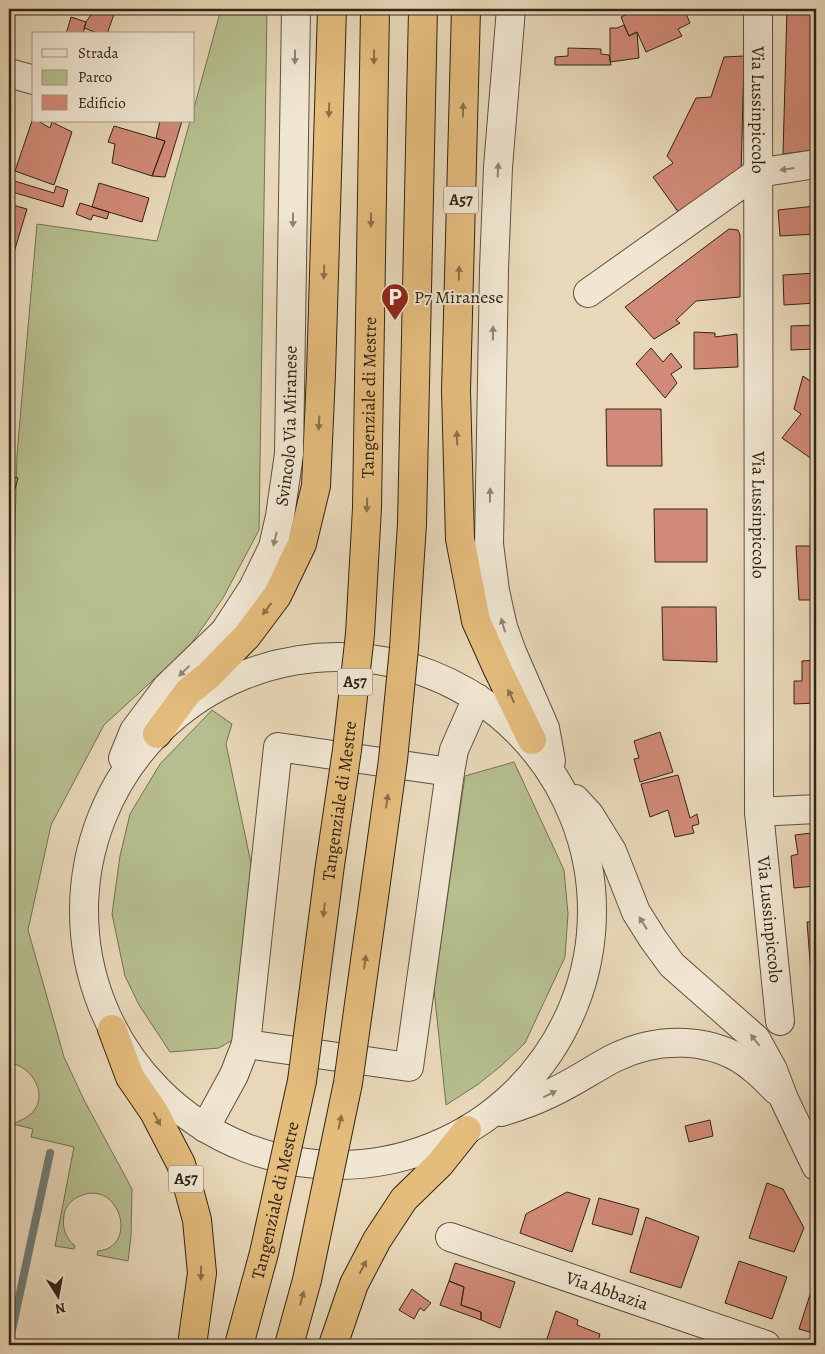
<svg xmlns="http://www.w3.org/2000/svg" width="825" height="1354" font-family="Alegreya,serif">
<rect width="100%" height="100%" fill="#e8d8b9"/>
<filter id="stains"><feTurbulence type="fractalNoise" baseFrequency=".004" numOctaves="4"/><feColorMatrix values="0 0 0 0 .2 0 0 0 0 .09 0 0 0 0 .02 0 0 0 .5 -.17"/></filter>
<radialGradient id="worn" r=".72"><stop offset=".6" stop-color="#630" stop-opacity="0"/><stop offset="1" stop-color="#630" stop-opacity=".3"/></radialGradient>
<path fill="#b6bf8f" stroke="#737252" d="M221,9H267L259,530L223,598L189,647L104,725L51,825L28,930L64,1057L84,1100L132,1189L131,1236L128,1261L97,1255L98,1251C140,1247 119,1176 78,1197C71,1200 65,1207 64,1215C62,1228 65,1237 75,1246L74,1249L55,1246L74,1147L31,1137L33,1129L13,1124C19,1121 25,1119 31,1114C50,1096 32,1065 9,1063V618L13,601L17,454L37,224L157,241L190,121H194V108Z
M212,710L232,724L226,744L256,887L239,1036L219,1048L170,1052L139,1005L125,976L112,914L120,856L130,814L160,764Z
M514,762L564,870L568,914L565,957L525,1043L501,1066L477,1085L446,1105L434,989L465,776Z"/>
<g fill="none" stroke-linecap="round" stroke-linejoin="round">
<path stroke="#707d78" stroke-width="8" d="M9,1344L50,1153"/>
</g>
<path fill="#d18a77" stroke="#302416" d="M95,9H100L114,14L107,34H100L84,28L86,22Z
M638,9H684L690,23L678,29L682,36L646,52L637,32L629,36L621,17Z
M787,9H816V150L783,154Z
M71,17L86,22L83,34H66Z
M624,25L629,36L637,32L639,58L610,62V28H617Z
M568,48L601,49V54L609,55L611,65H555V57L568,56Z
M744,56L741,178L684,220L653,177L673,163L667,156L696,98L711,97L724,57Z
M33,118L34,121H38L50,128L52,122L72,132L54,185L15,171Z
M160,121H182L165,177L152,176L165,141L156,138Z
M114,126L165,141L152,176L112,163L115,144L108,142Z
M11,180L54,193L56,186L68,190L63,207L9,191Z
M99,183L149,198L142,222L92,207Z
M80,203L109,212L107,219L93,215L91,220L76,214Z
M9,204L27,209L9,269Z
M816,206V234L780,236L778,210Z
M729,229L738,230L740,235V297L696,301L676,320L680,323L654,339L625,307Z
M816,273V303L784,305L783,275Z
M816,325V349L791,350V326Z
M694,332L715,333V337L737,334L738,367L694,369Z
M651,348L663,362L671,353L682,367L671,374L677,383L665,398L636,364Z
M803,376L816,385V462L782,438L801,414L794,409Z
M606,409H661L662,466H607Z
M9,476L18,478L9,510Z
M654,509H707V562H655Z
M812,509H816V534H814Z
M796,546H816V600H799Z
M662,607H716L717,662L663,660Z
M816,660V703L794,704V681H802V661Z
M660,732L673,772L640,782L634,759L639,758L634,741Z
M678,775L690,818L697,814L699,824L692,826L694,833L675,837L668,810L650,817L641,784Z
M811,833L813,841L816,840V886L794,888L791,856L798,854L795,835Z
M816,921V974H811L807,922Z
M710,1120L713,1136L689,1142L685,1126Z
M767,1183L783,1189L804,1228L794,1252L749,1238Z
M567,1192L590,1199L572,1252L520,1233L526,1214Z
M599,1198L639,1209L632,1235L592,1224Z
M646,1217L699,1237L681,1288L630,1272Z
M739,1261L787,1277L772,1319L725,1303Z
M455,1263L515,1282L500,1328L481,1320V1312L461,1305L464,1287L449,1281Z
M816,1276V1334L799,1329Z
M449,1281L464,1287L461,1305L481,1312V1320L440,1305Z
M412,1289L431,1303L424,1311L420,1308L414,1319L399,1310Z
M556,1311L578,1320L577,1325L600,1334L597,1345H545Z"/>
<g fill="none" stroke-linecap="round" stroke-linejoin="round">
<g stroke="#5e513f" stroke-width="30">
<g id="minor">
<path d="M511,9L498,167L494,269L489,544L495,591L503,627L512,652L545,728L551,761"/>
<path id="s1" d="M758,9L759,812L780,1021"/>
<path d="M9,73L34,80"/>
<path d="M588,293L757,173L816,164"/>
<circle cx="338" cy="911" r="254"/>
<path id="s2" d="M123,758L134,731L167,687L225,631L253,588L273,547L280,516L289,454L296,9"/>
<path d="M575,799L589,814L612,851L636,912L653,939L672,965L756,1039L773,1070L784,1099L816,1166"/>
<path d="M759,812L816,809"/>
<path d="M246,1044L409,1067L450,772"/>
<path d="M501,1112C518,1107 535,1101 551,1093C573,1083 593,1069 614,1058C658,1036 715,1036 754,1069C762,1075 769,1083 776,1090"/>
<path d="M205,1128L234,1075L246,1044L278,747L450,772L454,750L477,698"/>
<path id="s3" d="M450,1237L766,1345"/>
</g>
</g>
<g stroke="#302416" stroke-width="30">
<path id="highway" d="M466,9L456,391L460,539L476,621L498,670L532,740
M157,734L188,692L209,675L247,636L277,596L302,544L316,486L321,374L332,9
M112,1029L130,1077L154,1112L181,1164L190,1194L197,1220L202,1273L192,1345
M333,1345L354,1284L377,1240L404,1199L440,1164L467,1130"/>
</g>
<use href="#minor" stroke="#f0e6d2" stroke-width="28"/>
<use href="#highway" stroke="#e4bc7c" stroke-width="28"/>
<g stroke="#302416" stroke-width="30" stroke-linecap="butt">
<g id="highway-bridge">
<path id="s4" d="M239,1345L264,1253L302,1081L330,865L347,750L360,634L367,508L375,9"/>
<path d="M289,1345L307,1280L348,1083L393,760L404,648L412,524L423,9"/>
</g>
</g>
<use href="#highway-bridge" stroke="#e4bc7c" stroke-width="28"/>
</g>
<defs><path id="oneway-solid" d="M-6-.8H1V-3.2L6.5 0L1 3.2V.8H-6Z" transform="scale(1.25)"/></defs>
<g fill="#908574">
<use href="#oneway-solid" transform="translate(295 57) rotate(91)"/>
<use href="#oneway-solid" transform="translate(787 169) rotate(172)"/>
<use href="#oneway-solid" transform="translate(498 170) rotate(-87)"/>
<use href="#oneway-solid" transform="translate(293 220) rotate(91)"/>
<use href="#oneway-solid" transform="translate(493 333) rotate(-89)"/>
<use href="#oneway-solid" transform="translate(490 495) rotate(-89)"/>
<use href="#oneway-solid" transform="translate(275 539) rotate(104)"/>
<use href="#oneway-solid" transform="translate(503 625) rotate(-106)"/>
<use href="#oneway-solid" transform="translate(184 671) rotate(136)"/>
<use href="#oneway-solid" transform="translate(643 923) rotate(-122)"/>
<use href="#oneway-solid" transform="translate(755 1040) rotate(-129)"/>
<use href="#oneway-solid" transform="translate(550 1094) rotate(-26)"/>
</g>
<g fill="#8a7049">
<use href="#oneway-solid" transform="translate(374 57) rotate(91)"/>
<use href="#oneway-solid" transform="translate(329 110) rotate(92)"/>
<use href="#oneway-solid" transform="translate(463 110) rotate(-89)"/>
<use href="#oneway-solid" transform="translate(371 220) rotate(91)"/>
<use href="#oneway-solid" transform="translate(324 272) rotate(92)"/>
<use href="#oneway-solid" transform="translate(459 273) rotate(-88)"/>
<use href="#oneway-solid" transform="translate(319 423) rotate(93)"/>
<use href="#oneway-solid" transform="translate(457 438) rotate(-92)"/>
<use href="#oneway-solid" transform="translate(367 505) rotate(92)"/>
<use href="#oneway-solid" transform="translate(267 609) rotate(126)"/>
<use href="#oneway-solid" transform="translate(511 696) rotate(-116)"/>
<use href="#oneway-solid" transform="translate(387 801) rotate(-82)"/>
<use href="#oneway-solid" transform="translate(324 910) rotate(97)"/>
<use href="#oneway-solid" transform="translate(365 962) rotate(-82)"/>
<use href="#oneway-solid" transform="translate(157 1119) rotate(62)"/>
<use href="#oneway-solid" transform="translate(340 1122) rotate(-78)"/>
<use href="#oneway-solid" transform="translate(363 1267) rotate(-63)"/>
<use href="#oneway-solid" transform="translate(201 1273) rotate(92)"/>
<use href="#oneway-solid" transform="translate(302 1298) rotate(-75)"/>
</g>
<defs>
<g id="parking-pin" transform="scale(1.4375)"><path d="M0 17L-7.5 6A9.5 9.5 0 1 1 7.5 6Z" fill="#8f2418" stroke="#f0e6d2"/><path d="M-3.5-5.5H1a3.5 3.5 0 0 1 0 7H-1V5.5H-3.5ZM-1-3.4V-.6H.8a1.4 1.4 0 0 0 0-2.8Z" fill="#fff"/></g>
</defs>
<g fill-rule="evenodd">
<use href="#parking-pin" x="395" y="297"/>
</g>
<g text-anchor="middle" dominant-baseline="central" stroke-width="4" stroke-linejoin="round" paint-order="stroke">
<g fill="#f0e6d2" stroke="#6a5e4e" stroke-width="1">
<rect x="443.5" y="186.5" width="35" height="27" rx="4"/>
<rect x="337.5" y="668.5" width="35" height="27" rx="4"/>
<rect x="168.5" y="1165.5" width="35" height="27" rx="4"/>
</g>
<g font-size="16" font-weight="bold" fill="#302416">
<text x="461" y="200">A57</text>
<text x="355" y="682">A57</text>
<text x="186" y="1179">A57</text>
</g>
<g font-size="18" fill="#302416" stroke="#f0e6d2">
<text stroke="none"><textPath href="#s1" startOffset="101">Via Lussinpiccolo</textPath></text>
<text stroke="none"><textPath href="#s4" startOffset="959">Tangenziale di Mestre</textPath></text>
<text stroke="none"><textPath href="#s2" startOffset="384">Svincolo Via Miranese</textPath></text>
<text stroke="none"><textPath href="#s1" startOffset="506">Via Lussinpiccolo</textPath></text>
<text stroke="none"><textPath href="#s4" startOffset="554">Tangenziale di Mestre</textPath></text>
<text stroke="none"><textPath href="#s1" startOffset="911">Via Lussinpiccolo</textPath></text>
<text stroke="none"><textPath href="#s4" startOffset="149">Tangenziale di Mestre</textPath></text>
<text stroke="none"><textPath href="#s3" startOffset="166">Via Abbazia</textPath></text>
</g>
<g font-size="18" fill="#302416" stroke="#f0e6d2" text-anchor="start">
<text x="414" y="297">P7 Miranese</text>
</g>
</g>
<rect width="825" height="1354" fill="none" stroke="#e8d8b9" stroke-width="30"/>
<rect x="10" y="10" width="805" height="1334" fill="none" stroke="#302416" stroke-width="2.5"/>
<rect x="15" y="15" width="795" height="1324" fill="none" stroke="#302416"/>
<rect x="32" y="32" width="162" height="90" fill="#f0e6d2" stroke="#a39887"/>
<rect x="42" y="49" width="25" height="8" fill="#f0e6d2" stroke="#a39887"/>
<text x="78" y="58" font-size="15" fill="#302416">Strada</text>
<rect x="42" y="70" width="25" height="15" fill="#b6bf8f" stroke="#a39887"/>
<text x="78" y="82" font-size="15" fill="#302416">Parco</text>
<rect x="42" y="95" width="25" height="15" fill="#d18a77" stroke="#a39887"/>
<text x="78" y="108" font-size="15" fill="#302416">Edificio</text>
<g transform="translate(58 1296) rotate(169)" stroke="#f0e6d2" stroke-width="4" paint-order="stroke">
<path d="M0-4L9 19L0 12L-9 19Z" fill="#302416"/>
<text y="-8" font-size="14" font-weight="bold" text-anchor="middle" fill="#302416">N</text>
</g>
<rect width="100%" height="100%" filter="url(#stains)"/>
<rect width="100%" height="100%" fill="url(#worn)"/>
</svg>
